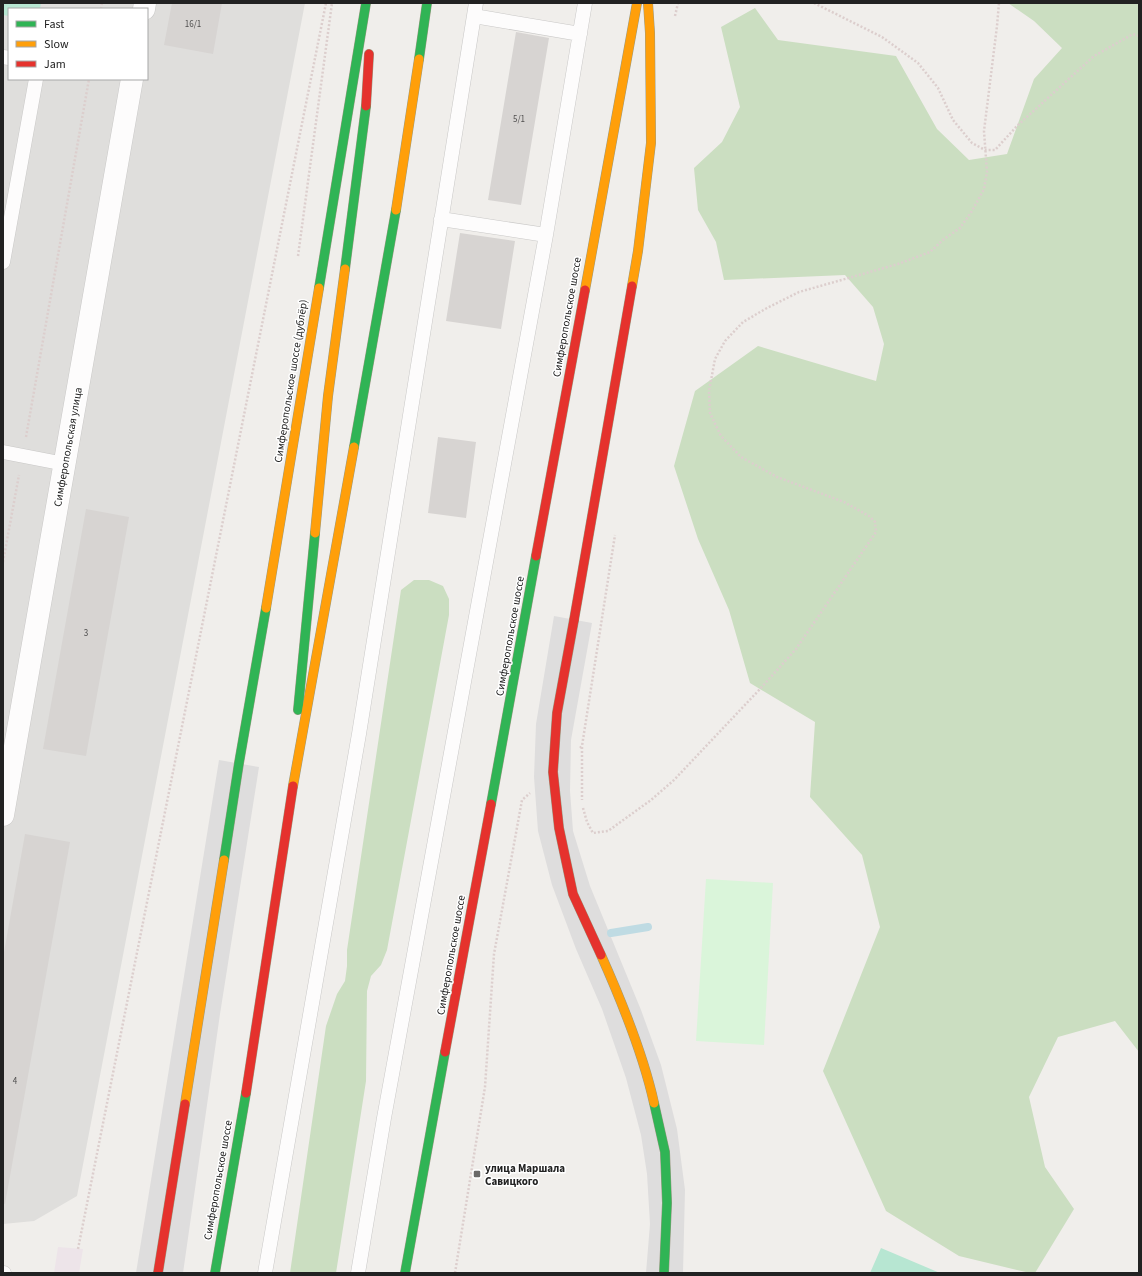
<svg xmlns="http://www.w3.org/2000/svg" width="1142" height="1276" font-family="'Source Sans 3',sans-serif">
<rect width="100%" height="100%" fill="#f0eeeb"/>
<path fill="#dfdedc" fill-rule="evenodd" d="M3,3H305L77,1196L34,1221L3,1224ZM9,9H147V79H9Z"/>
<path fill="#ede4e9" d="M58,1247L83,1249L79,1273H54Z"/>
<path fill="#cbdec1" d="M1008,3H1139V1052L1115,1021L1058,1037L1029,1097L1045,1167L1074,1209L1035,1273H1030L959,1256L886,1211L823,1071L880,927L862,855L810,797L815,722L750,683L729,610L698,539L674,466L695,391L758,346L876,381L884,344L873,307L845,275L724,280L716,242L698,210L694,168L722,142L740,107L721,27L755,8L778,40L896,56L937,129L969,160L1007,154L1034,79L1062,48L1034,21Z
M414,580H429L443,586L449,599V615L387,950L381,965L371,976L367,991L366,1081L336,1273H290L326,1026L337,994L345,981L347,966V950L401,590Z"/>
<path fill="#daf5da" d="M706,879L773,883L764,1045L696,1041Z"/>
<path fill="#b7e6d2" d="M3,3H41L40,9H9V16L3,15Z
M881,1248L940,1273H870Z"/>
<path fill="#dedddd" d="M554,616L592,623L571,740L570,791L573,831L590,886L641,1010L661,1065L677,1129L685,1190L683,1273H646L650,1224L647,1174L641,1135L626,1078L602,1009L576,949L552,885L538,831L534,777L536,724Z
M219,760L259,767L220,1014L183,1273H136Z"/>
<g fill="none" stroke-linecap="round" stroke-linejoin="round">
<path stroke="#bfdbe3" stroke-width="8" d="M611,933L648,927"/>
</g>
<path fill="#d7d4d2" d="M172,3H222L213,54L164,45Z
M516,32L549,38L521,205L488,200Z
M460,233L515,241L501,329L446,321Z
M438,437L476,442L466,518L428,513Z
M86,509L129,517L86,756L43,749Z
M25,834L70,842L5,1204L3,1203V958Z"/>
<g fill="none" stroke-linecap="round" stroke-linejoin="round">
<g stroke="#c9c8c7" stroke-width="15">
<path id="lane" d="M474,16L580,34
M3,57L9,58
M441,219L546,235
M3,262L36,79
M3,452L65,464
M3,1273H4
M265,1273L359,734L476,3
M358,1273L384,1118L546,235L585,3"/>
</g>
<g stroke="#c9c8c7" stroke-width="23">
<path id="street" d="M144,9L145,3
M3,815L132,79"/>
</g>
<g stroke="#999a82" stroke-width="10">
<path id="fast" d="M419,59L427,3
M345,269L366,106
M319,288L366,3
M354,447L396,210
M298,710L315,533
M491,804L536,556
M224,860L239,763L266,608
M215,1273L246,1093
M405,1273L445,1052"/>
</g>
<g stroke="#999a82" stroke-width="10">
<path id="slow" d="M396,210L419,59
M632,286L638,251L651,143L650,33L648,3
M585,290L637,3
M315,533L328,396L345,269
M266,608L319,288
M293,786L354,447
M185,1104L224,860"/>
</g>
<g stroke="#999a82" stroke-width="10">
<path id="jam" d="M366,106L369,54
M536,556L585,290
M574,620L632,286
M445,1052L491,804
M246,1093L293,786"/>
</g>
<path stroke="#dccecd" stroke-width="2.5" stroke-dasharray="2 2" stroke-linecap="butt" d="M814,3L882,37L918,63L938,88L953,120L972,143L985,150H995L1017,126L1094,56L1133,34L1139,36
M101,9L102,3
M675,16L678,3
M298,256L332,3
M26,437L89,79
M3,562L19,475
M582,747V800
M580,748L582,746L615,535
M583,808L587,822L593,833L608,831L651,800L674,780L760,689L796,649L876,532L875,522L869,516L844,502L777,477L741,457L721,436L710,413L709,391L715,359L725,341L743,322L767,308L799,292L898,264L930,252L944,239L960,228L972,211L984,189L987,172L984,131L997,26L999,3
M78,1249L326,3
M455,1273L485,1087L494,954L522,800L530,793"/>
<use href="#lane" stroke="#fdfcfc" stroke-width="14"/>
<use href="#street" stroke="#fdfcfc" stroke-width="22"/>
<use href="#fast" stroke="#30b455" stroke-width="9"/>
<use href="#slow" stroke="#ff9f0a" stroke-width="9"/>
<use href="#jam" stroke="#e5322d" stroke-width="9"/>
<g stroke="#999a82" stroke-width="10" stroke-linecap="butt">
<path id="fast-bridge" d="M654,1103L665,1152L667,1203L664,1273"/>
</g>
<g stroke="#999a82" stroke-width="10" stroke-linecap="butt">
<path id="slow-bridge" d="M601,955C622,1002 643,1053 654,1103"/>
</g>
<g stroke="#999a82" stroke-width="10" stroke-linecap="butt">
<path id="jam-bridge" d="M574,620L557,713L553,772L559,828L573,894L601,955
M158,1273L185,1104"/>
</g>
<use href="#fast-bridge" stroke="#30b455" stroke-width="9"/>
<use href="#slow-bridge" stroke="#ff9f0a" stroke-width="9"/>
<use href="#jam-bridge" stroke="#e5322d" stroke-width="9"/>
</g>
<rect fill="#6a6968" stroke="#fff" stroke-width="1.5" x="473" y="1170" width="8" height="8" rx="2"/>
<g text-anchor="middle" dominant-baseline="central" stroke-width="3" stroke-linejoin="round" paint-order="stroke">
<g font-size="9" fill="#4f4e4e">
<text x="193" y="24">16/1</text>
<text x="519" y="119">5/1</text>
<text x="86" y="633">3</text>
<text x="15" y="1081">4</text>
</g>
<g font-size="11" fill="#222" stroke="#fff">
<text transform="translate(567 317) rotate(-80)">Симферопольское шоссе</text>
<text transform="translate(291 381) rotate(-81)">Симферопольское шоссе (дублёр)</text>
<text transform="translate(68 447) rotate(-80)">Симферопольская улица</text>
<text transform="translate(510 636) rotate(-80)">Симферопольское шоссе</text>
<text transform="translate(451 955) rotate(-80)">Симферопольское шоссе</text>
<text transform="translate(218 1180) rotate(-80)">Симферопольское шоссе</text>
</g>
<g font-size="11" font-weight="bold" fill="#222" stroke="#fff" text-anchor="start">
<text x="485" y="1168">улица Маршала<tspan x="485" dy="13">Савицкого</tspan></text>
</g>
</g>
<rect width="1142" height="1276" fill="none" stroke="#222222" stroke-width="8"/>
<rect x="8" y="8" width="140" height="72" fill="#ffffff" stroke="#a7a7a7"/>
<rect x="16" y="21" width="20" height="6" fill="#30b455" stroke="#a7a7a7"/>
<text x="44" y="28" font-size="12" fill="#222222">Fast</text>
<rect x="16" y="41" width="20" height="6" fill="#ff9f0a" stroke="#a7a7a7"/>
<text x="44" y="48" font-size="12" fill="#222222">Slow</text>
<rect x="16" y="61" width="20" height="6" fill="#e5322d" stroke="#a7a7a7"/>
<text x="44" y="68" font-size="12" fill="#222222">Jam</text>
</svg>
